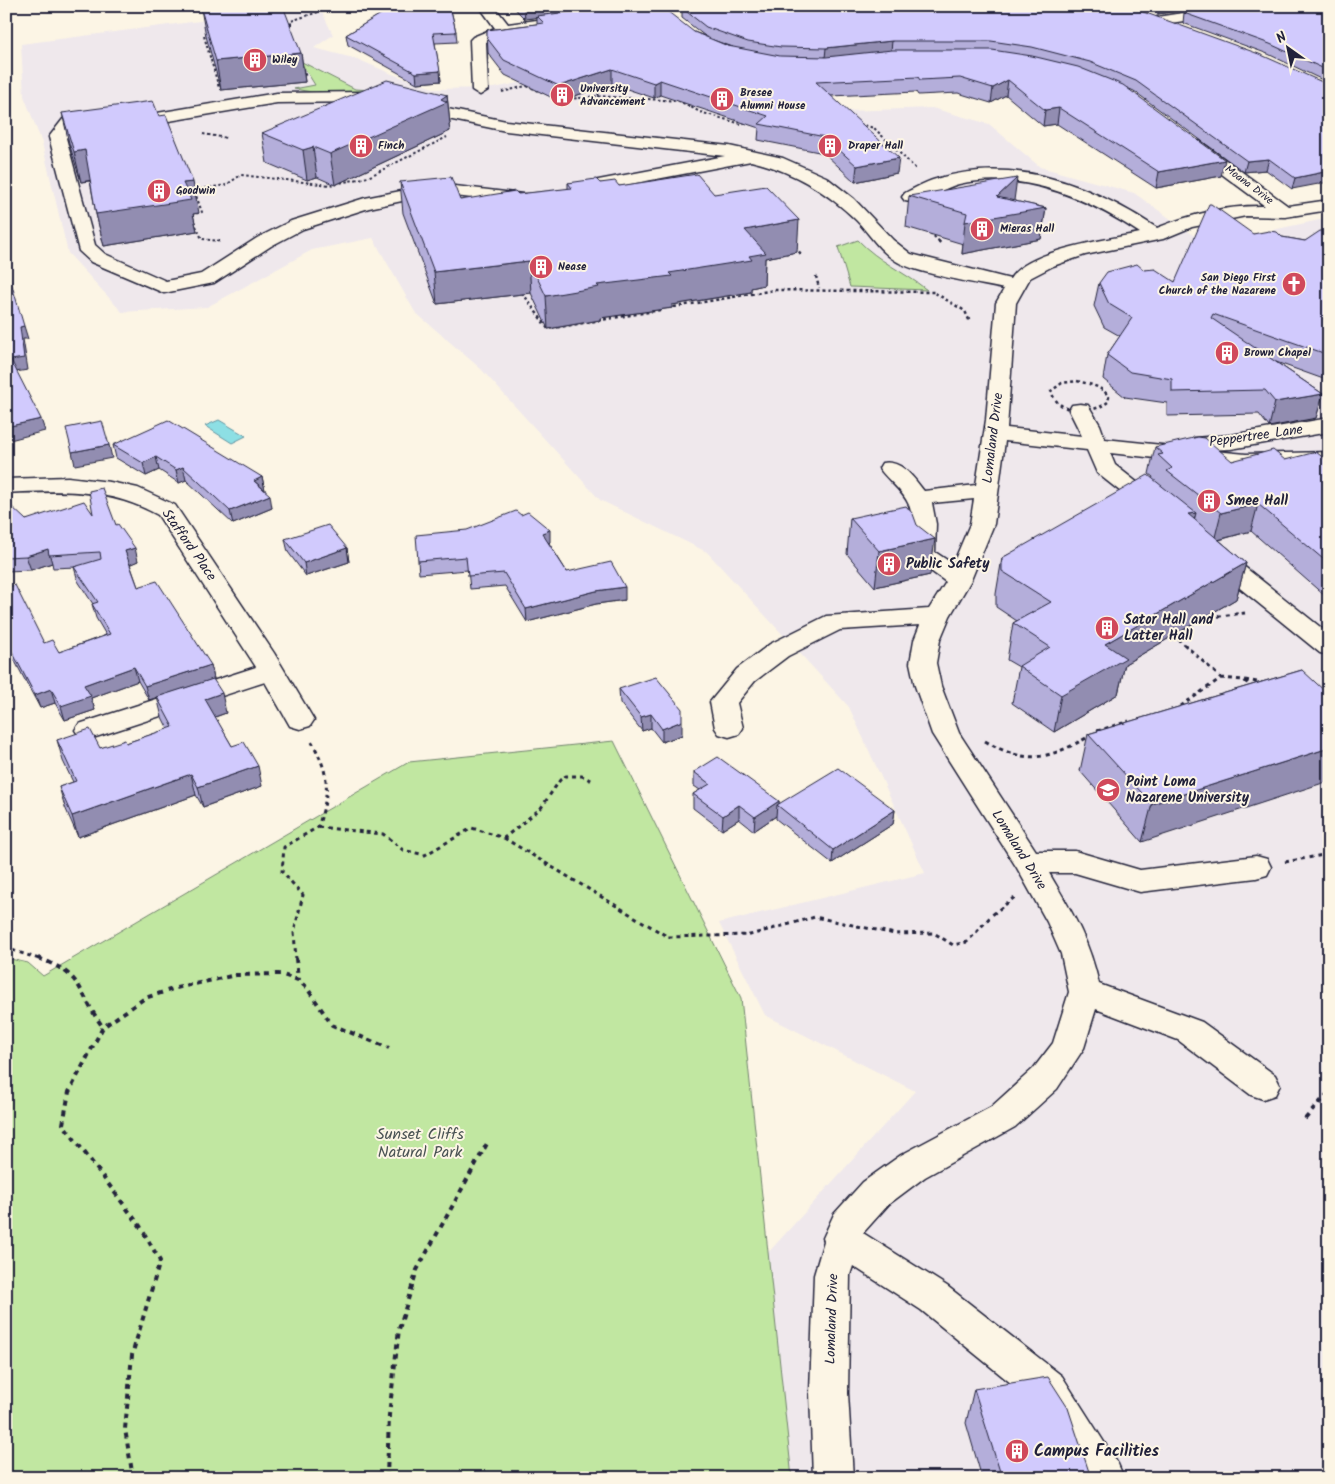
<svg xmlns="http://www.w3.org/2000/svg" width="1335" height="1484" font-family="Kalam,sans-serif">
<rect width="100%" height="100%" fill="#fcf5e5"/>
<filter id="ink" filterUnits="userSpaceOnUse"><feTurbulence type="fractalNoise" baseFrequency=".02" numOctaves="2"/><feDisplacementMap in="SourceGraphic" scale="10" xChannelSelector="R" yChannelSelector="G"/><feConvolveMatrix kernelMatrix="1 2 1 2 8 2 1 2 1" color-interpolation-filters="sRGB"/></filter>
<g filter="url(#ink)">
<path fill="#efe8ec" d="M316,6L323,14L333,35L314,48L357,59L392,74L436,89L494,88L575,71L614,87L666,80L846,111L932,108L989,124L1040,167L1134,193L1206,244L1329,218V1478H695V1333L915,1091L765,1015L719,923L925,873L849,707L707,552L600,500L481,369L415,312L373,238L312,250L207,307L122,312L68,253L42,143L24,96L21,44Z"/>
<path fill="#c1e7a1" stroke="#72846e" d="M300,61L355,89L372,90V94L318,93L294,89L315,85Z
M858,240C879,262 903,271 927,290L850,287L838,247Z
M614,741L741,998L792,1478H6V958L28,963L43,976L409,762Z"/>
<path fill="#8ddfe4" stroke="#6293a0" d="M219,420L246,436L232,443L205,426Z"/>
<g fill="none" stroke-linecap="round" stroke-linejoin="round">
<g stroke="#22223b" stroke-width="3">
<path id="minor" d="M479,6H494L508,24L573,15L580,19L573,23L514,32L486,42L488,90L480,95L472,90L470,40L473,37L495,28Z
M637,6H681C675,13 624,19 619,12L621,9Z
M1227,6H1265L1258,10L1157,25L1150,21L1157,17Z
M365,92L506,121L729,146L783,158L826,177L854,199L893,240L911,254L1010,279C1025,251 1108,239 1140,233C1087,198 1023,170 959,184C942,188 921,205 905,201L902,197L905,193C915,188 925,182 936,179C1014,155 1092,185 1157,228C1191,214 1229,205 1265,206L1188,149L1186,145L1188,141H1200L1288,206L1329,200V210L1285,217L1246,216L1192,227L1163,239L1085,255L1053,266L1030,278L1016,303L1007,428L1082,436L1069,410L1072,405L1080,404L1088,405L1100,425L1105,439L1200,449L1194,448L1191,443L1194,438L1231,435L1329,418V432L1231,449L1204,450L1246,454L1329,452V466L1246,468L1110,453L1115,465L1166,505L1170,510L1166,515L1158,517L1150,515L1097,473L1087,450L1005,441L994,524L971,580L950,616L940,640L936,663L941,686L959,733L1036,851H1075L1140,870L1256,856L1267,859L1271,867L1267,875L1256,878L1140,892L1075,873H1049C1072,912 1089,939 1099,984L1202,1022L1275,1075L1280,1085L1275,1095L1263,1099L1251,1095L1178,1040L1096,1009L1084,1048L1057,1089L1015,1127L925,1177L889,1204L863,1233L947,1286L1062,1376L1118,1464L1124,1478H1081L1034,1402L921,1310L853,1266L850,1275L848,1393L853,1478H813L810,1393L814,1275L824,1241L823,1238L834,1214L863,1182L901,1155L991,1107L1033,1069L1053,1043L1069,992L1061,954L1047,922L1017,868L932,734L915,686L910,663L914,640L920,625L840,630L788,656L755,681L737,703L743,728L739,734L729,737L719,734L715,728L710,702L737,669L770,644L826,616L929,609L946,582L914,559C906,547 916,521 909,505C903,490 888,481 879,468L882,463C901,459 913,477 924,491L976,485L986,420L996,303L1004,289C977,283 917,274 896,261C879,251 870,234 856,220C826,191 792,171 751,161L578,194L572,193L569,189L572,185L725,156L506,131L365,102L277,103L139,126L74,128L66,138L95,245L105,254L166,281L201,274L257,238L291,221L365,198L421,187L455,186L523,194L529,195L532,199L529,203L523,204L455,196L421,197L369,208L303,229L271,246L214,283L164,293L91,262L79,251L49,137L63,119L139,116L277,93ZM974,499L970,524L953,564L935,552L936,524L932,503Z
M68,477L110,482L138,488L175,505L274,653L314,720L310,726L300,729L290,726L265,682L99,736L89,739L79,736L75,730L79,724L256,667L158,515C110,488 60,490 6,493V479Z
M1213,547L1222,549L1329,634V655L1320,653L1204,559L1201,554L1204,549Z"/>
</g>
<path stroke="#22223b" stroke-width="2" stroke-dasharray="2.5 2.5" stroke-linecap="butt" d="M291,30V21L336,6
M209,36H204L219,88
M301,64L306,77
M527,86L561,100L597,96
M600,86L603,87L597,96L679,101L700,112L741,124L747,122
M502,92L530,85
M860,124L874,128L916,169
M203,134L227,138
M930,233L940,242
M220,241L202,239L191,215L202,212L194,190L226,185L241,175L330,185L368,177L447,137"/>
<path stroke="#22223b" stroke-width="2.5" stroke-dasharray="3 3" stroke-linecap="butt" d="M217,241H220
M938,241L942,244
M795,247L801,254
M816,276L819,288
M522,292L548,329L660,310
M935,293L965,311L970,322
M668,308L774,290L934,292
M1077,381C1089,384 1102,386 1109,397L1108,402C1091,415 1058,415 1051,391L1062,383Z"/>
<path stroke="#22223b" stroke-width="3" stroke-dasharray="4 4" stroke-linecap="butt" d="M1202,618L1245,613
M1172,633L1221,678L1181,706
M1221,678L1244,680L1251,687
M1245,680L1263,683
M1097,731L1129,721
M985,741C1028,766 1048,759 1090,736
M318,827L383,834L403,850L425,855L472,828L504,838L541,808L560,780L566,776H582L594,782
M504,838L668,937L750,935L815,917L895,934L934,933L953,945L967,942L992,915L1016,896
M1285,862L1329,854
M6,945L12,950L42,960
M296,960L294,932L303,895L282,872L284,847L318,827C330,791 330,775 312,742"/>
<path stroke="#22223b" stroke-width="4" stroke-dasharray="5 5" stroke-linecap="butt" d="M38,958C86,975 77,993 103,1027
M296,958L298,980
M1305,1119L1329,1092
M133,1478L125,1429L132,1355L160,1261L140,1226L63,1124L69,1092L103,1027L145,998L176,988L236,975L280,974L298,980L307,988L332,1025L389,1048
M387,1478L389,1415L399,1329L417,1270L489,1140"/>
<use href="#minor" fill="#fcf5e5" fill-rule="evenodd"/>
</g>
<path fill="#b4aeda" stroke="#22223b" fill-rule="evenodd" d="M388,6H458L451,10L456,32L457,42L435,43L441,81L417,83L348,45L346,35L388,10Z
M512,6H632L637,11L705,36L682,18V8L1127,6L1329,85L1292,189L1266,170L1244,172L1134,91L1127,88L1221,176L1156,188L1057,124L1043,126L1006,95L991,103L958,93L918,95L916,92L831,96L897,173L855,182L824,153L758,140L759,128L660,95L654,98L612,84L559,101L505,75L488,53L487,30L537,24V17L525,19ZM713,40L733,47L728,46Z
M1136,6H1211L1158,14Z
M1329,6V83L1268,54L1183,23L1184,13Z
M201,9L301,53L305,82L221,90L206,36Z
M447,95L450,124L449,125L450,131L335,185L317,177L307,180L267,163L262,133Z
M62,113L199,213L193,214L197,231L104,246L96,214L90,181L81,182L69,143Z
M400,182L460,200L568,189V183H600L619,186L714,194L797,252L765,258L764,285L751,288V292L672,305V308L600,318V320L548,329L531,293L437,304L403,213Z
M909,196L1014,201L1046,208L1041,239L962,254L963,244L906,227Z
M1329,231V381L1276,362L1323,394L1316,418L1269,427L1259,414L1167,416V403L1125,397L1103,379L1107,355L1120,336L1104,327L1094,306L1099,283L1144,270L1175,282L1253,234L1282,237L1305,241Z
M113,445L262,477L265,490L272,508L233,524L186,480L179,483L159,470L146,476L116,458Z
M1155,447L1232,461L1285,460L1329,462V595L1325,596L1251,531L1219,540L1246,563L1236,599L1125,664L1118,694L1054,732L1012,703L1019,667L1007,660L1013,623L1017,621L996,607V594L1002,558L1152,479L1153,477L1149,474Z
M6,507L26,520L93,514L116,525L138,561L130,564L138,587L211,665L214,679L149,700L138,681L91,698L95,710L65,720L55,703L40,708L11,654L6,655V588L44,643L59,652L106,635L96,618L92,604H93L78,581L74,567H76L53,568L52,563L31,570L6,571Z
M850,518L930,575L875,587L847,554Z
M285,539L347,548L349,562L306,576L288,552Z
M550,542L549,543L567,572L625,600L596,604L527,622L505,586L470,589L468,570L419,574L418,561Z
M1302,670L1142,842L1080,771L1088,734Z
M619,689L682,735L662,742L651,728L642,731L620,703Z
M157,697L226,713L215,717L232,746L262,786L203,807L196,795L78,837L65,807L59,787L73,782L63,761L57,740L100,748L126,743L168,729L162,717Z
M694,772L779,801V804L895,810L893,824L832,863L776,819V816L754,831L739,819L722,830L693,808V794L700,790L694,786Z
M1329,1380V1392L1324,1388Z
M974,1389L1091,1478H982L966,1423Z"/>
<path fill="#928db1" stroke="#22223b" d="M449,6H458L449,11Z
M545,6H618V7L525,19L524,9Z
M1160,6H1211L1158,14Z
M892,41L891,51L825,58L826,48Z
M301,53L305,82L221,90L216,61Z
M612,69V84L559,101V86Z
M440,71L441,81L417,83L416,73Z
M660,80V95L654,98V83Z
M1008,80L1006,95L991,103L993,88Z
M447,95L450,124L449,125L450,131L335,185L330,154Z
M1059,108L1057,124L1043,126L1045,110Z
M313,147L317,177L307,180L303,150Z
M85,150L92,180L81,182L74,152Z
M899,158L897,173L855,182L857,166Z
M1269,159L1266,170L1244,172L1247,161Z
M1225,160L1221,176L1156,188L1159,172Z
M1329,171V182L1292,189L1295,178Z
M1017,178L1013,208H1046L1041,239L962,254L965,222L997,197Z
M193,182L199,213L193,214L197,231L104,246L96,214L183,183Z
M799,220L797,252L765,258L764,285L751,288V292L672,305V308L600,318V320L548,329L546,296L597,285L669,273L745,230Z
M529,261L531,293L437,304L434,272Z
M24,326L28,339H23L28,370L15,372L11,360L20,327Z
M1323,394L1316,418L1269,427L1275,402Z
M41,419L45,431L6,441V427Z
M109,445L112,458L75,465L72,452Z
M156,457L159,470L146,476L143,463Z
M183,467L186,480L179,483L176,470Z
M262,477L265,490L254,481Z
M270,495L272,508L233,524L230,511Z
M1258,504L1251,531L1214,541L1221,513Z
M1196,513L1187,548L1188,514Z
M550,530V542L543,546L542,533Z
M935,539L930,575L875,587L879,551Z
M135,548L138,561L129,565L125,551Z
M347,548L349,562L306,576L304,563Z
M48,549L52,563L31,570L26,556Z
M1246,563L1236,599L1125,664L1118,694L1054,732L1061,695L1105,644Z
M1329,585V595L1325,596Z
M625,587V600L596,604L527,622L526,609L596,591Z
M6,640L11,654L6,655Z
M211,665L214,679L149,700L145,686Z
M134,667L138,681L91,698L95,710L65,720L61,706L84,685Z
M51,689L55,703L40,708L35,695Z
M222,693L226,713L209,719L205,699Z
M651,714V728L642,731L641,717Z
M682,721V735L662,742V729Z
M1329,748V781L1142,842L1152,804Z
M258,766L262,786L203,807L198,787Z
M191,774L196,795L78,837L72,816Z
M779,801V807L777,805L776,816L754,831L755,817Z
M739,805V819L722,830L723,816Z
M895,810L893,824L832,863L833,850Z"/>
<path fill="#d1cafd" stroke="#22223b" d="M220,6H283L301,53L216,61L201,9Z
M394,6H450L456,32L433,33L440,71L416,73L346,35Z
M521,6H545L524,9Z
M613,6H632L637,11L662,7L694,32L728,46L780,56L826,57L892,50H992L1032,56L1078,67L1123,85L1225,160L1159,172L1059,108L1045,110L1008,80L993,88L960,78L920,80L918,77L816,82L899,158L857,166L825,137L759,124L768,116L660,80L654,83L612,69L559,86L504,60L487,38V30L544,23L537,16Z
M692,6H1127L1259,54L1329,85V171L1295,178L1269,159L1247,161L1136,81L1090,62L1032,47L991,41H892L826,48L781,47L748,42L706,27L682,8Z
M1232,6H1329V71L1270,44L1184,13Z
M387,80L447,95L441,99L447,102L330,154L313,147L303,150L262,133Z
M153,101L159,116L166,115L193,182L183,183L191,200L96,214L85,150L74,152L62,113Z
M697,174L714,194L766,186L799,220L745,230L766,253L749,256L752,260L669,273L672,276L597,285L599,287L546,296L529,261L434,272L400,182L451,177L460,200L515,191L518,194L572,188L568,183L596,179L600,183L615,181L619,186Z
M1017,178L997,197L1046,208L965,222L967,213L909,196Z
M1209,204H1211L1253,234L1269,231L1277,232L1282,237L1305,241L1320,231H1329V355L1213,314L1211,318L1323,394L1275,402L1265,390L1172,392V379L1130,372L1107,355L1132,318L1109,304L1099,283L1107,272L1137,264L1144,270L1155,269L1175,282Z
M6,272H8L24,326L20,327L24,358L11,360L41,419L6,427Z
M168,420L262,477L254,481L270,495L230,511L183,467L176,470L156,457L143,463L113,445Z
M102,421L109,445L72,452L66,428Z
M1198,437L1205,438L1232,461L1273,450L1285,460L1316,452L1329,462V564L1258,504L1221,513L1167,471L1172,468L1158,455L1163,454L1155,447Z
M1148,475L1196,513L1188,514L1246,563L1105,644L1126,658L1061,695L1019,666L1050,647L1013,623L1051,602L1002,571V558Z
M102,488L116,525L118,524L135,548L125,551L138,587L157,581L211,665L145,686L134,667L84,685L91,696L61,706L51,689L35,695L6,640V588L15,585L44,643L52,640L59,652L110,634L92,604L98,602L74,567L101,559L100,552L49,555L48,549L26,556L6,557V507L10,505L26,520L84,501L93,514L89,491Z
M906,506L913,514L917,525L935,539L879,551L850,518Z
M516,511L521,515L528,512L550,530L542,533L567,572L611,562L625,587L596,591L526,609L504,573L468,576L466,557L418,561L416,535L467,530Z
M328,525L347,548L304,563L285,539Z
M1302,670L1329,695V748L1152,804L1088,734Z
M656,677L682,709V721L662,729L651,714L641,717L619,689Z
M213,679L222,693L205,699L232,746L244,742L258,766L198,787L191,774L72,816L59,787L76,781L57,740L90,729L100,748L125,740L126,743L173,727L157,697Z
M718,757L779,801L755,817L739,805L723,816L693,794L710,784L694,772Z
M838,768L895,810L833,850L777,805Z
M1048,1377L1068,1408L1091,1478H1002L974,1389Z"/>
</g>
<defs>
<g id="building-disc" transform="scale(1.25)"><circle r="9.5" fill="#d1495b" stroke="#fcf5e5"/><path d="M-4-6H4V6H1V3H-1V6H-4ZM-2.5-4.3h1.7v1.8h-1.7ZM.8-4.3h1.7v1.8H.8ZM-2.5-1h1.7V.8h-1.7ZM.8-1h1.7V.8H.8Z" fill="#fff"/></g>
<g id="church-disc" transform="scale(1.25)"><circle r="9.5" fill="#d1495b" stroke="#fcf5e5"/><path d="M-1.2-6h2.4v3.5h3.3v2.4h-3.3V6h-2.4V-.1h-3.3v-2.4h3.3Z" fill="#fff"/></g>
<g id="university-disc" transform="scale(1.25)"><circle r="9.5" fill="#d1495b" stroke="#fcf5e5"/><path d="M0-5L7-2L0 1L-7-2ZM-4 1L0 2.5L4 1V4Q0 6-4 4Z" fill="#fff"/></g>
</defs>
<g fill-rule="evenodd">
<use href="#building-disc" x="255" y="60"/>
<use href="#building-disc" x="562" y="95"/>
<use href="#building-disc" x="722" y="99"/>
<use href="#building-disc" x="361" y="146"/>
<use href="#building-disc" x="830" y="146"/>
<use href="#building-disc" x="159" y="191"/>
<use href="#building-disc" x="982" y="229"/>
<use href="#building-disc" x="541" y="267"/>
<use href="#church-disc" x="1294" y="284"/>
<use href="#building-disc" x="1227" y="353"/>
<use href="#building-disc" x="1209" y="501"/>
<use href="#building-disc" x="889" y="564"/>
<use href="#building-disc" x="1107" y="628"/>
<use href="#university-disc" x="1108" y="790"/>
<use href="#building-disc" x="1017" y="1451"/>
</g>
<g text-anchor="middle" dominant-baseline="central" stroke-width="4" stroke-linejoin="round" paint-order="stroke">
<g font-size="11" font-weight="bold" fill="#22223b" stroke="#fcf5e5" text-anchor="start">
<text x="272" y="60">Wiley</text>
<text x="580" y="89">University<tspan x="580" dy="13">Advancement</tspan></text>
<text x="740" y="93">Bresee<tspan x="740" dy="13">Alumni House</tspan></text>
<text x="378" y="146">Finch</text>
<text x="848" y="146">Draper Hall</text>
<text x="176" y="191">Goodwin</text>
<text x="1000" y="229">Mieras Hall</text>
<text x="558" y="267">Nease</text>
<text x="1276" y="278" text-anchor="end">San Diego First<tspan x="1276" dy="13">Church of the Nazarene</tspan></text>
<text x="1244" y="353">Brown Chapel</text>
</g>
<g font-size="11" fill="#22223b" stroke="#fcf5e5">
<text transform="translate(1249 185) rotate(37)">Moana Drive</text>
</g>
<g font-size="14" fill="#22223b" stroke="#fcf5e5">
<text transform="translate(1256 436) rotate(-8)">Peppertree Lane</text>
<text transform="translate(993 438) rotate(-83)">Lomaland Drive</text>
<text transform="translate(189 545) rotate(55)">Stafford Place</text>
<text transform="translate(1019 850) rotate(58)">Lomaland Drive</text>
<text transform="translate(832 1319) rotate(-88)">Lomaland Drive</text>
</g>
<g font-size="14" font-weight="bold" fill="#22223b" stroke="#fcf5e5" text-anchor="start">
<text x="1226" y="501">Smee Hall</text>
<text x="906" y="564">Public Safety</text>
<text x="1124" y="620">Sator Hall and<tspan x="1124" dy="16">Latter Hall</tspan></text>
<text x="1126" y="782">Point Loma<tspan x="1126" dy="16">Nazarene University</tspan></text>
</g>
<g font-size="16" fill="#4a5354" stroke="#fcf5e5">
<text x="420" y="1134">Sunset Cliffs<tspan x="420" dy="18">Natural Park</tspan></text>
</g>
<g font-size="16" font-weight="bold" fill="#22223b" stroke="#fcf5e5" text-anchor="start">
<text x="1034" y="1451">Campus Facilities</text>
</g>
</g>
<rect width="1335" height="1484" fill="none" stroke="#fcf5e5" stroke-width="25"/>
<rect x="12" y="12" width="1310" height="1459" fill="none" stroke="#22223b" stroke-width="2" filter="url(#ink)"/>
<g transform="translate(1288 48) rotate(327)" stroke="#fcf5e5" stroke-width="4" paint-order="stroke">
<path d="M0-4L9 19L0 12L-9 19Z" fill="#22223b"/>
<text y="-8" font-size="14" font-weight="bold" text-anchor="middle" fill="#22223b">N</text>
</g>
</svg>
